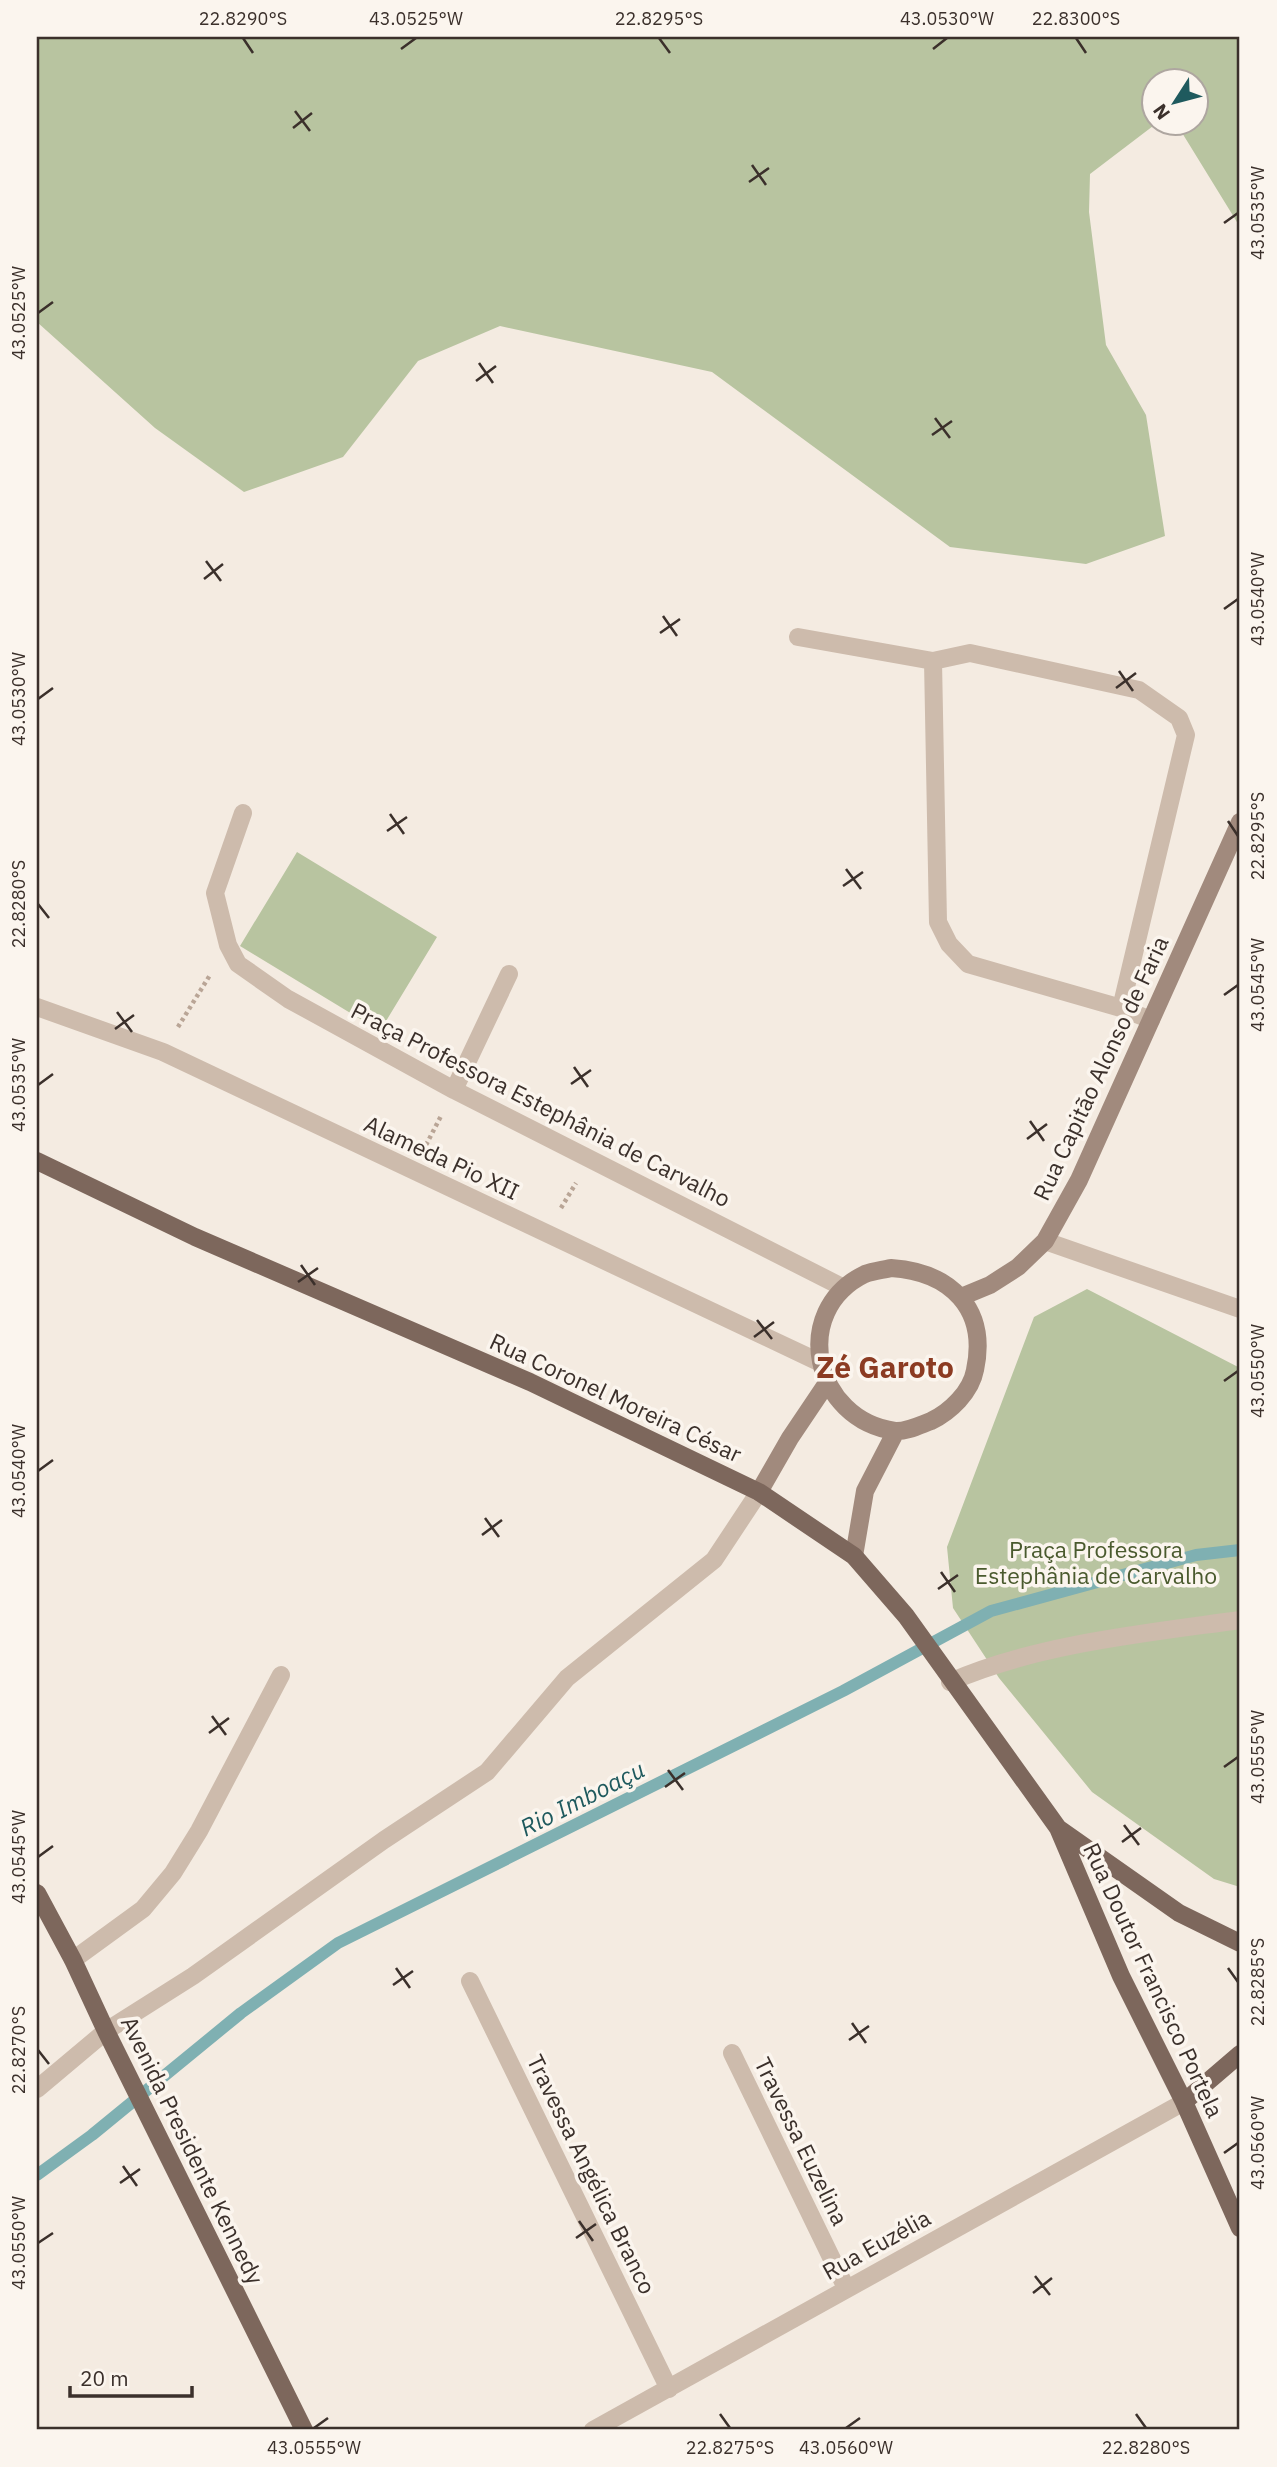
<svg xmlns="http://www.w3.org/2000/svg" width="1277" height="2467" font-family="'IBM Plex Sans',sans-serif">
<rect width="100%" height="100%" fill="#f4ebe1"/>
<path fill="#b8c4a0" d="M37,37H1240V227L1176,123L1196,122V80H1154V122L1157,123L1090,174L1089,212L1106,345L1146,415L1165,536L1086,564L950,547L712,372L500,326L418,361L343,457L244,492L155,428L37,322Z
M297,852L437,937L380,1031L240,946Z
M1087,1289L1240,1368V1887L1214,1879L1092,1792L999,1678L953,1608L947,1547L1034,1317Z"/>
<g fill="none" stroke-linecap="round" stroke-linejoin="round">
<path stroke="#7fb0b2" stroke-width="12" d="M37,2175L92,2135L241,2013L338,1943L843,1691L991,1611L1196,1555L1240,1550"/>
<path stroke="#b9a596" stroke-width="4.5" stroke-dasharray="3.5 3.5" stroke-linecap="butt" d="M178,1027L210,975
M426,1145L441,1116
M561,1208L576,1183"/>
<path stroke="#cdbbac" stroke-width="18" d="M243,813L215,893L228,945L238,964L288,999L454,1090L844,1288
M454,1090L509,974
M950,1682C1036,1644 1147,1633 1240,1620
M73,1960L143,1909L173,1873L199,1831L281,1675
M106,2031L193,1976L384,1840L487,1772L567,1678L714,1560L759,1492"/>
<path stroke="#cdbbac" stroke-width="18" d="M798,637L933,661L938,922L949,944L968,964L1121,1008L1151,1020
M933,661L970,653L1139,690L1179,718L1186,735L1121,1008
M37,1007L163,1052L821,1363
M1045,1241L1240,1309
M470,1981L669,2389
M732,2053L846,2288
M37,2089L106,2031
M593,2430L1184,2102"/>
<path stroke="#a18a7d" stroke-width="18" d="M891,1268C951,1272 988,1309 975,1370C971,1392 950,1412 931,1421C920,1425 906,1432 895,1431C814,1420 789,1311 865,1274C873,1271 883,1270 891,1268Z
M961,1297L990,1285L1018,1267L1045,1241L1079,1180L1240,822
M759,1492L790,1438L827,1383
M854,1556L865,1491L896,1431"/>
<path stroke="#7d675c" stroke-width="18" d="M37,1161L195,1237L530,1382L759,1492L854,1556L906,1616L1058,1828L1121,1976L1184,2102L1240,2228
M1058,1828L1179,1913L1240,1943
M37,1893L73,1960L106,2031L304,2430
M1184,2102L1240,2054"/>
</g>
<path fill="none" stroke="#3b302b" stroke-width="2.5" d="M243,38L253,53M659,38L670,53M1076,38L1086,53M401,49L416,38M933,49L947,38M295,111L310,131M293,128L312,113M752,165L766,185M749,182L769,168M1224,223L1238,213M38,313L53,302M479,363L493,383M476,381L496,366M935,418L950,438M932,435L952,421M206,561L221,581M204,579L223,564M1224,609L1238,599M663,616L677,636M660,633L680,619M1119,671L1133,691M1116,688L1136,673M38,699L53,688M390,814L404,834M1228,821L1238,836M387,831L407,817M846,869L861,889M843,886L863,872M38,904L49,918M1224,995L1238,985M117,1012L132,1032M115,1029L134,1015M574,1067L588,1087M571,1084L591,1070M38,1085L53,1074M1030,1121L1044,1141M1027,1139L1047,1124M301,1265L315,1285M298,1282L318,1268M757,1320L772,1339M754,1337L774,1322M1224,1381L1238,1371M38,1471L53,1460M485,1518L499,1537M482,1535L502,1520M941,1572L955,1592M938,1589L958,1575M212,1716L226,1735M209,1733L229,1718M1224,1767L1238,1757M668,1770L683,1790M665,1787L685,1773M1124,1825L1139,1845M1122,1842L1141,1828M38,1857L53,1846M396,1968L410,1988M1228,1968L1238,1982M393,1985L413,1971M852,2023L866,2043M849,2040L869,2026M38,2050L49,2064M1224,2153L1238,2143M123,2166L137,2186M120,2183L140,2169M579,2221L593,2241M576,2238L596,2224M38,2243L53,2233M1035,2276L1050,2295M1033,2293L1052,2278M720,2414L730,2428M1136,2414L1146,2428M314,2428L328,2418M846,2428L860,2418"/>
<g text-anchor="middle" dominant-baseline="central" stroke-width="7" stroke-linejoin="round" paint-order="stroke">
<g font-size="23" fill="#3b302b" stroke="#fbf5ee">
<text transform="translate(1100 1068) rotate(-65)">Rua Capitão Alonso de Faria</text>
<text transform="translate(541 1104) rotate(27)">Praça Professora Estephânia de Carvalho</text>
<text transform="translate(442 1157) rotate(25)">Alameda Pio XII</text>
<text transform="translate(616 1397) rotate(25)">Rua Coronel Moreira César</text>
<text transform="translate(1154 1980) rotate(65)">Rua Doutor Francisco Portela</text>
<text transform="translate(802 2141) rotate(64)">Travessa Euzelina</text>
<text transform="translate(193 2150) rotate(64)">Avenida Presidente Kennedy</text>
<text transform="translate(592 2174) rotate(64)">Travessa Angélica Branco</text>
<text transform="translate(876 2244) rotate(-29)">Rua Euzélia</text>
</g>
<g font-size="23" fill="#4a5a2e" stroke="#fbf5ee">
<text x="1096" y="1549">Praça Professora<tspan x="1096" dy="26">Estephânia de Carvalho</tspan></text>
</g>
<g font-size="24" font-style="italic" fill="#1f5a5e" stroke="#fbf5ee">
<text transform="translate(582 1798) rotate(-27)">Rio Imboaçu</text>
</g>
<g font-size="30" font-weight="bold" fill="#8c3b22" stroke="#fbf5ee">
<text x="885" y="1366">Zé Garoto</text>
</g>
</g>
<rect width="1277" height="2467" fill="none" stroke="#fbf5ee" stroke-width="77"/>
<g transform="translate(1175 102) rotate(234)"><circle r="33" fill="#fbf5ee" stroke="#aea6a0" stroke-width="2"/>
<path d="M0-5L12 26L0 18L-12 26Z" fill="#1f5a5e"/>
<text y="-10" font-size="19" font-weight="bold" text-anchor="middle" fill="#3b302b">N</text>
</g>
<path d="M70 2386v10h122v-10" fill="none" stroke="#3b302b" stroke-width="3.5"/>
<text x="80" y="2386" font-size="21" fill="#3b302b" stroke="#fbf5ee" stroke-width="5" paint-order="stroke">20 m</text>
<rect x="38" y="38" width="1200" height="2390" fill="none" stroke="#3b302b" stroke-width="2.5"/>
<g font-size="18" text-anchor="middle" fill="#3b302b">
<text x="243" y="25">22.8290°S</text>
<text x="416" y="25">43.0525°W</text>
<text x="659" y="25">22.8295°S</text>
<text x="947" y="25">43.0530°W</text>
<text x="1076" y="25">22.8300°S</text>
<text transform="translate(1258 213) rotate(-90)" y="6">43.0535°W</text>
<text transform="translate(19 313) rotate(-90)" y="6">43.0525°W</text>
<text transform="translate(1258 599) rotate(-90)" y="6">43.0540°W</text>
<text transform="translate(19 699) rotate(-90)" y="6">43.0530°W</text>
<text transform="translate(1258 836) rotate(-90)" y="6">22.8295°S</text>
<text transform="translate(19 904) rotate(-90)" y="6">22.8280°S</text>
<text transform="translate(1258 985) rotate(-90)" y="6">43.0545°W</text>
<text transform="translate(19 1085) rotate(-90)" y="6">43.0535°W</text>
<text transform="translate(1258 1371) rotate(-90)" y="6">43.0550°W</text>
<text transform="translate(19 1471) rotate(-90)" y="6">43.0540°W</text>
<text transform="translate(1258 1757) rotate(-90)" y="6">43.0555°W</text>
<text transform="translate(19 1857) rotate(-90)" y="6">43.0545°W</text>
<text transform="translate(1258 1982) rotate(-90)" y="6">22.8285°S</text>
<text transform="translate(19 2050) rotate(-90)" y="6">22.8270°S</text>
<text transform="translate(1258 2143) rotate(-90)" y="6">43.0560°W</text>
<text transform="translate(19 2243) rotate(-90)" y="6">43.0550°W</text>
<text x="314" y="2454">43.0555°W</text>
<text x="730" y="2454">22.8275°S</text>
<text x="846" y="2454">43.0560°W</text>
<text x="1146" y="2454">22.8280°S</text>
</g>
</svg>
